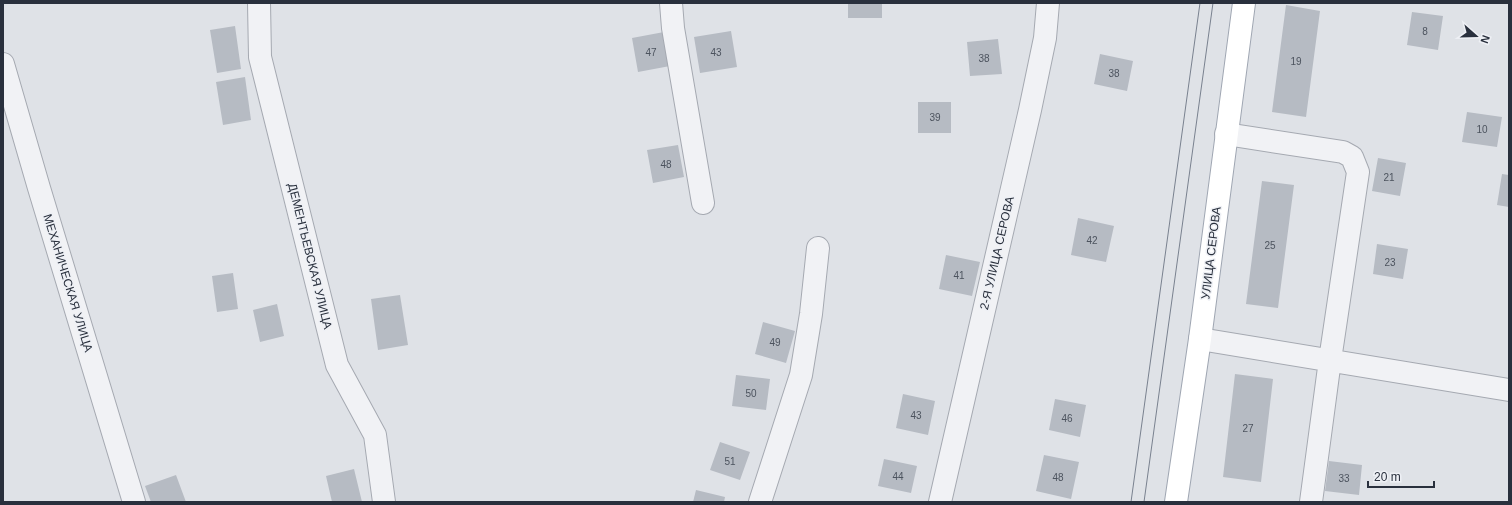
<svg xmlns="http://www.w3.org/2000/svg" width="1512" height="505" font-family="Arial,sans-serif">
<rect width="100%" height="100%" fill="#dfe2e7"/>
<path fill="#b6bbc3" d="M848,3H882V18H848Z
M1286,5L1320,11L1306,117L1272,112Z
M1412,12L1443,16L1438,50L1407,45Z
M235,26L241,69L217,73L210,30Z
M731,31L737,67L700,73L694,37Z
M664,32L670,66L638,72L632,38Z
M998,39L1002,74L970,76L967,42Z
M1100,54L1133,61L1127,91L1094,84Z
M245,77L251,120L223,125L216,82Z
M918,102H951V133H918Z
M1467,112L1502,117L1497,147L1462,142Z
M678,145L684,177L653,183L647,150Z
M1378,158L1406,163L1400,196L1372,191Z
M1502,174L1509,175V207L1497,205Z
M1262,181L1294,185L1278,308L1246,304Z
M1078,218L1114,226L1106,262L1071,255Z
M1377,244L1408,249L1403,279L1373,274Z
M946,255L980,262L972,296L939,289Z
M233,273L238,309L217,312L212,276Z
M400,295L408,345L378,350L371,299Z
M277,304L284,336L260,342L253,310Z
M763,322L795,331L786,363L755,354Z
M1235,374L1273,379L1261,482L1223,477Z
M736,375L770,379L766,410L732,406Z
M903,394L935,401L928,435L896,428Z
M1055,399L1086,405L1080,437L1049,430Z
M720,442L750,452L740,480L710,470Z
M1044,455L1079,462L1071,499L1036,491Z
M884,459L917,466L911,493L878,486Z
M1329,461L1362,465L1359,495L1325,491Z
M354,469L362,502H332L326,476Z
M176,475L186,502H151L145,486Z
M696,490L725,497L724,502H693Z"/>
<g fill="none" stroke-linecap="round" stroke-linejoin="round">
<g stroke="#a5a9b1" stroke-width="24">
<path id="minor" d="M259,3L260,57L337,365L375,435L384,502
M671,3L673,28L703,203
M3,64L39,188L134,502
M1226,134L1343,152L1352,157L1358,172L1330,360L1311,502
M1200,339L1509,390
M760,502L801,375L811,314L818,248
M940,502L1030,110L1045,38L1048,3"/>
</g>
<g stroke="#9fa6b2" stroke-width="24">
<path id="major" d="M1176,502L1200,339L1244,3"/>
</g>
<use href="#minor" stroke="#f1f2f5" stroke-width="22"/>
<use href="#major" stroke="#fff" stroke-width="22"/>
<path stroke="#79818f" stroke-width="1" d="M1131,502L1200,3
M1144,502L1213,3"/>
</g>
<g text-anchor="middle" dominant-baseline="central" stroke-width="3" stroke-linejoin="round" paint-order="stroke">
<g font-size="10" fill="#4c535e">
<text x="1425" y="31">8</text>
<text x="651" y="52">47</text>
<text x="716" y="52">43</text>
<text x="984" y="58">38</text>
<text x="1296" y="61">19</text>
<text x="1114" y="73">38</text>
<text x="935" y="117">39</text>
<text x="1482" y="129">10</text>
<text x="666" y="164">48</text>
<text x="1389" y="177">21</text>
<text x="1092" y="240">42</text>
<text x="1270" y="245">25</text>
<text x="1390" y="262">23</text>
<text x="959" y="275">41</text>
<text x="775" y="342">49</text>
<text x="751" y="393">50</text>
<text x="916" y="415">43</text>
<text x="1067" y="418">46</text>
<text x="1248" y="428">27</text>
<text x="730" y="461">51</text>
<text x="898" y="476">44</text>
<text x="1058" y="477">48</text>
<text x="1344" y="478">33</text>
</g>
<g font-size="12" fill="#29303d" stroke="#eef0f5">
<text transform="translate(997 253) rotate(-77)">2-Я УЛИЦА СЕРОВА</text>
<text transform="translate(1211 253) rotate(-83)">УЛИЦА СЕРОВА</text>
<text transform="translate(310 256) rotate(76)">ДЕМЕНТЬЕВСКАЯ УЛИЦА</text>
<text transform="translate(68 283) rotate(73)">МЕХАНИЧЕСКАЯ УЛИЦА</text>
</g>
</g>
<rect width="1512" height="505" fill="none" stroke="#29303d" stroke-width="8"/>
<g transform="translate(1476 36) rotate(110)" stroke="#eef0f5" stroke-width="3" paint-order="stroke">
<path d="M0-3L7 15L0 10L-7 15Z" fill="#29303d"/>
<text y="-6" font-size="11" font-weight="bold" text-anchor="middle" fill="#29303d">N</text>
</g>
<path d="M1368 481v6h66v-6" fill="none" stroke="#29303d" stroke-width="2"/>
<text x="1374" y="481" font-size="12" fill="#29303d" stroke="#eef0f5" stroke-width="3" paint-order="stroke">20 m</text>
</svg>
